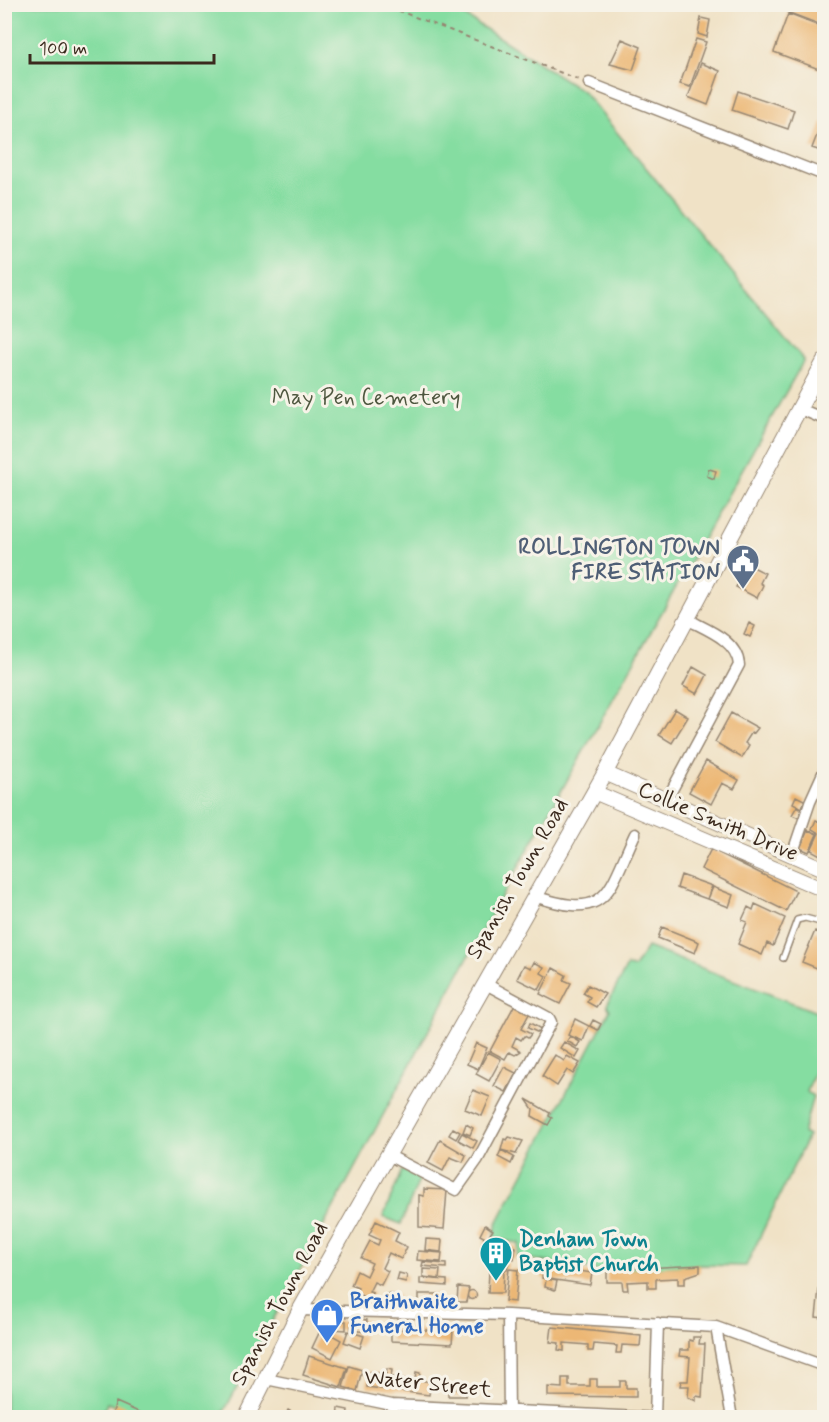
<svg xmlns="http://www.w3.org/2000/svg" width="829" height="1422" font-family="Mynerve,sans-serif">
<rect width="100%" height="100%" fill="#f7f3e8"/>
<filter id="ink" filterUnits="userSpaceOnUse"><feTurbulence type="fractalNoise" baseFrequency=".0167" numOctaves="2"/><feDisplacementMap in="SourceGraphic" scale="12" xChannelSelector="R" yChannelSelector="G"/><feConvolveMatrix kernelMatrix="1 2 1 2 8 2 1 2 1" color-interpolation-filters="sRGB"/></filter>
<filter id="wash" filterUnits="userSpaceOnUse"><feTurbulence type="fractalNoise" baseFrequency=".008" numOctaves="4" result="noise"/><feDisplacementMap in="SourceGraphic" scale="24" xChannelSelector="R" yChannelSelector="G"/><feGaussianBlur stdDeviation="1.35" result="paint"/><feColorMatrix in="noise" values="0 0 0 0 0 0 0 0 0 0 0 0 0 0 0 0 0 1.4 0 .05"/><feComposite in="paint" operator="in"/></filter>
<g filter="url(#wash)">
<rect width="100%" height="100%" fill="#f0e2c6"/>
<path fill="#85dda1" stroke="#608460" stroke-width="1.5" d="M5,5H448L583,91L804,360L476,942L221,1417H146L107,1403L102,1417L5,1418Z
M647,947L824,1015V1048L807,1092L813,1096L803,1133L808,1136L746,1266L700,1265L600,1271L517,1257L519,1243L496,1240L494,1236L497,1223L610,1010L607,1005L627,966L634,968Z
M402,1170L420,1178L401,1224L383,1217Z"/>
<g id="blocks">
<path fill="#ecb774" d="M790,4H824V26L787,12Z
M788,14L824,28V71L774,52Z
M701,18L710,20L707,37L698,34Z
M622,39L641,47L633,70L610,64Z
M696,39L706,42L690,87L680,84Z
M701,63L720,71L708,105L688,97Z
M738,91L794,110L788,129L732,110Z
M822,122L824,123V152L812,148Z
M709,469L716,471L714,479L707,476Z
M749,565L765,573L760,583L763,585L757,598L736,587Z
M749,623L755,626L750,637L744,634Z
M693,667L707,675L697,694L683,686Z
M675,709L688,717L672,743L659,735Z
M731,713L758,728L754,733L752,732L745,743L749,746L742,758L715,742Z
M706,761L739,780L734,789L722,783L711,804L689,792Z
M796,796L806,801L802,808L793,803Z
M797,806L803,810L799,818L792,815Z
M816,820L824,824V857L811,850L819,833L812,829Z
M808,830L817,834L809,852L800,848Z
M711,849L796,891L786,911L701,869Z
M681,875L712,886L707,899L677,888Z
M713,887L733,895L729,907L708,899Z
M755,904L785,918L773,946L767,943L762,955L738,944L747,922L742,920L748,907L753,910Z
M662,927L699,942L695,953L658,938Z
M815,931L824,935V971L802,962Z
M534,962L544,967L541,973L546,976L539,990L517,979L524,965L531,968Z
M553,968L566,975L564,980L571,983L560,1004L540,994Z
M588,985L605,994L596,1007L587,1002L590,997L583,993Z
M515,1004L530,1012L521,1029L531,1034L528,1038L524,1036L521,1040L516,1037L512,1046L521,1051L515,1055L509,1052L505,1059L490,1051Z
M575,1019L589,1026L583,1041L568,1035Z
M593,1020L601,1024L598,1030L590,1026Z
M530,1023L541,1029L539,1033L528,1028Z
M570,1036L580,1042L577,1047L567,1041Z
M564,1042L580,1051L576,1058L560,1048Z
M476,1043L487,1048L478,1069L467,1064Z
M488,1052L501,1059L489,1081L476,1074Z
M555,1055L564,1061L567,1056L580,1063L573,1074L567,1070L557,1086L542,1076Z
M504,1067L516,1073L506,1092L494,1086Z
M473,1090L490,1097L482,1116L465,1109Z
M526,1099L550,1113L549,1116L552,1118L548,1125L532,1116L533,1109Z
M466,1124L473,1128L470,1135L463,1132Z
M453,1128L460,1132L456,1139L449,1135Z
M462,1133L477,1141L473,1148L458,1140Z
M509,1137L523,1141L516,1154L501,1150L504,1139L507,1140Z
M440,1140L466,1155L463,1162L450,1157L443,1171L428,1163Z
M501,1150L514,1157L511,1164L498,1157Z
M424,1189L447,1190L444,1229L419,1227V1195L424,1196Z
M376,1221L399,1232L395,1241L407,1247L401,1259L389,1253L382,1268L388,1271L381,1285L374,1282L369,1292L373,1293L370,1300L356,1293L358,1288L351,1285L357,1271L366,1276L372,1263L361,1258L370,1241L378,1245L380,1240L369,1235Z
M485,1225L493,1230L487,1239L492,1240L490,1253H483L484,1239H487L480,1235Z
M426,1239L442,1240L441,1252L425,1250Z
M494,1243L516,1247L514,1259L492,1255Z
M418,1251L442,1253L441,1262L417,1260Z
M823,1251L824,1252V1318L816,1317Z
M490,1261L508,1263L507,1270L490,1269Z
M423,1262L446,1264V1268L422,1266Z
M544,1265L592,1273L590,1285L542,1278Z
M700,1265V1272L685,1277V1284H678V1278L656,1279V1288H648V1281L627,1282L628,1290H623L622,1282H607V1270Z
M423,1269L440,1270L439,1279L423,1277Z
M509,1269L518,1270L515,1302L505,1301Z
M489,1270L504,1271L503,1293H488Z
M399,1273L407,1275L406,1282L397,1280Z
M420,1278L447,1280V1286L420,1284Z
M546,1279L557,1281L555,1290L545,1287Z
M458,1287L469,1288L466,1302H457Z
M467.5 1295a4.5 4.5 0 1 1 9 0a4.5 4.5 0 1 1-9 0Z
M387,1294L398,1295L397,1305L386,1304Z
M419,1294H438V1304H419Z
M352,1318L367,1320L366,1332L351,1330Z
M333,1321H346V1330L333,1329Z
M552,1327L641,1336L640,1346L622,1345L621,1353H616L617,1346L594,1344L593,1351H588V1345L564,1343V1351L558,1350L559,1343L550,1342Z
M321,1329L341,1340L332,1358L312,1348Z
M391,1329L453,1331L452,1344L391,1341Z
M348,1331L364,1336L360,1348L344,1342Z
M693,1337H700L699,1344H705L702,1397L696,1396V1401L688,1397L689,1386H680L681,1381H688L690,1357L679,1356L680,1350H689V1340L693,1341Z
M309,1356L347,1368L341,1387L303,1375Z
M349,1366L362,1370L357,1391L343,1387Z
M387,1369L392,1370L391,1377L415,1380L416,1372L420,1373L419,1380L431,1382L429,1395L367,1387L369,1372L386,1374Z
M562,1378H569V1386H590V1379H597V1387H620V1381H626V1388H636V1397L548,1396V1387L562,1388Z
M448,1389H467L466,1396H448Z
M116,1402L152,1418H111Z
M338,1408L348,1410L347,1418H337Z
M288,1410L301,1418H284Z"/>
</g>
</g>
<g filter="url(#ink)">
<use href="#blocks" fill-opacity="0" stroke="#968672" stroke-width="1.5"/>
<g fill="none" stroke-linecap="round" stroke-linejoin="round">
<g stroke="#968672" stroke-width="8">
<path id="service" d="M783,958L797,920L805,918L824,923"/>
</g>
<g stroke="#968672" stroke-width="13">
<path id="minor" d="M589,83L824,175
M798,408L824,419
M666,801L739,665C737,640 707,630 687,619
M792,855L810,802L824,771
M534,896C609,921 607,894 635,834
M388,1155L456,1190L478,1159L551,1022L549,1018L484,983
M300,1310L508,1315L716,1327L824,1366
M508,1315L509,1416
M716,1327L732,1418
M266,1379L392,1405L659,1418
M655,1417L658,1323"/>
</g>
<g stroke="#968672" stroke-width="16">
<path id="tertiary" d="M605,773L824,869
M594,792L824,890"/>
</g>
<g stroke="#968672" stroke-width="17">
<path id="secondary" d="M246,1418L300,1310L605,773L824,362"/>
</g>
<path stroke="#968672" stroke-width="2" stroke-dasharray="4.5 4.5" stroke-linecap="butt" d="M381,4L580,80"/>
<use href="#service" stroke="#fff" stroke-width="5"/>
<use href="#minor" stroke="#fff" stroke-width="10"/>
<use href="#tertiary" stroke="#fff" stroke-width="14"/>
<use href="#secondary" stroke="#fff" stroke-width="15"/>
</g>
</g>
<defs>
<g id="civic-pin" transform="scale(1.725)"><path d="M0 17L-7.5 6A9.5 9.5 0 1 1 7.5 6Z" fill="#5c6f8a" stroke="#f7f3e8"/><path d="M-.6-6.5H3V-4.5H.6V-3L4-1V1h2V6H-6V1h2V-1L-.6-3ZM-1.2 2.5V6h2.4V2.5Z" fill="#fff"/></g>
<g id="building-pin" transform="scale(1.725)"><path d="M0 17L-7.5 6A9.5 9.5 0 1 1 7.5 6Z" fill="#0f9aa8" stroke="#f7f3e8"/><path d="M-4-6H4V6H1V3H-1V6H-4ZM-2.5-4.3h1.7v1.8h-1.7ZM.8-4.3h1.7v1.8H.8ZM-2.5-1h1.7V.8h-1.7ZM.8-1h1.7V.8H.8Z" fill="#fff"/></g>
<g id="shop-pin" transform="scale(1.725)"><path d="M0 17L-7.5 6A9.5 9.5 0 1 1 7.5 6Z" fill="#3f7fe0" stroke="#f7f3e8"/><path d="M-5-2.5h2.3a2.7 3.5 0 0 1 5.4 0H5L5.5 6h-11ZM-1.5-2.5h3a1.5 2.3 0 0 0-3 0Z" fill="#fff"/></g>
</defs>
<g fill-rule="evenodd">
<use href="#civic-pin" x="743" y="561"/>
<use href="#building-pin" x="496" y="1253"/>
<use href="#shop-pin" x="327" y="1315"/>
</g>
<g text-anchor="middle" dominant-baseline="central" stroke-width="6" stroke-linejoin="round" paint-order="stroke">
<g font-size="22" fill="#4e573f" stroke="#f7f3e8">
<text x="366" y="398">May Pen Cemetery</text>
</g>
<g font-size="22" font-weight="bold" fill="#4e5e75" stroke="#f7f3e8" text-anchor="end">
<text x="720" y="548">ROLLINGTON TOWN<tspan x="720" dy="25">FIRE STATION</tspan></text>
</g>
<g font-size="22" fill="#3b2a1e" stroke="#f7f3e8">
<text transform="translate(718 822) rotate(23)">Collie Smith Drive</text>
<text transform="translate(518 879) rotate(-60)">Spanish Town Road</text>
<text transform="translate(280 1304) rotate(-62)">Spanish Town Road</text>
<text transform="translate(428 1384) rotate(6)">Water Street</text>
</g>
<g font-size="22" font-weight="bold" fill="#0d838f" stroke="#f7f3e8" text-anchor="start">
<text x="519" y="1240">Denham Town<tspan x="519" dy="25">Baptist Church</tspan></text>
</g>
<g font-size="22" font-weight="bold" fill="#366cbe" stroke="#f7f3e8" text-anchor="start">
<text x="350" y="1302">Braithwaite<tspan x="350" dy="25">Funeral Home</tspan></text>
</g>
</g>
<rect width="829" height="1422" fill="none" stroke="#f7f3e8" stroke-width="24"/>
<path d="M30 54v9h184v-9" fill="none" stroke="#3b2a1e" stroke-width="3"/>
<text x="39" y="54" font-size="18" fill="#3b2a1e" stroke="#f7f3e8" stroke-width="4.5" paint-order="stroke">100 m</text>
</svg>
